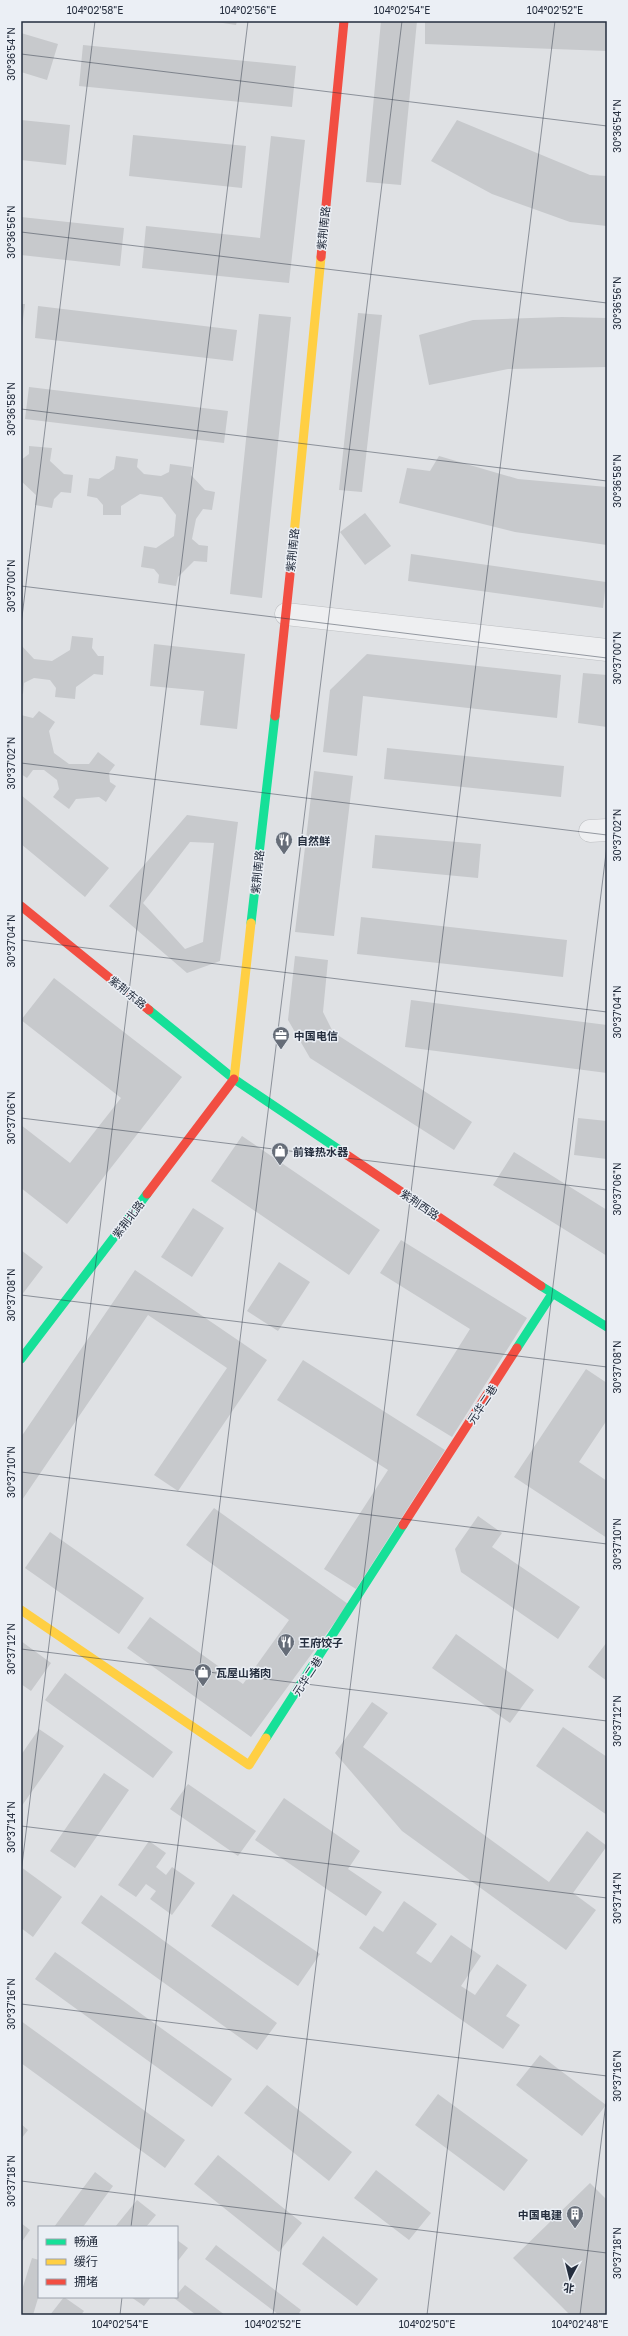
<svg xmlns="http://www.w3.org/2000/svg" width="628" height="2336" font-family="'Golos Text','Noto Sans SC',sans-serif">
<rect width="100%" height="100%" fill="#dfe1e4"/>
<path fill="#c7c9cc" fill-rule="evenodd" d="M210,21H237L236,25Z
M381,21H417L401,185L366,182Z
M425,21H607V51L425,44Z
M21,33L58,44L47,80L21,72Z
M83,45L296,66L292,107L79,86Z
M21,120L70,125L66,165L21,160Z
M457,120L590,175L607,176V226L570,222L492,194L431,161Z
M133,135L246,146L242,188L129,176Z
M271,136L305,140L289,283L142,268L146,226L260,238Z
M21,217L124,228L120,266L21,255Z
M21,304H25L22,327H21Z
M38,306L237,330L233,361L35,338Z
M358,313L382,315L362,492L339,490Z
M259,314L291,317L262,598L230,594Z
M562,317L607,318V367L508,369L429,385L419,335L473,320Z
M29,387L228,411L224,443L25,419Z
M29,446L52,448L50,461L64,474L73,475L71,493L61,492L54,499L52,508L35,505L36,495L21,481V460L29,454Z
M116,456L138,459L137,467L144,474L161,476L169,472L170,464L192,467L191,475L205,490L215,492L212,510L203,509L196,519L192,539L199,545L208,546L207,562L194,561L178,577L176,586L158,583L159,575L154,569L141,567L144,546L156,548L174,536L176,515L162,497L140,494L121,506V515H103V505L97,498L87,496L89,478L99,479L114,469Z
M439,456L518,479L607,487V545L515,532L399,503L407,468L430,471Z
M365,513L391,546L365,565L340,532Z
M411,554L606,582L603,608L408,581Z
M72,636L93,638L92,648L98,656H104L103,675L94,674L76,687L75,699L55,697L56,688L50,680L34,678L24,683L23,694L21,693V645L34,659L52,661L70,650Z
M154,644L245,654L237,729L200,725L204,691L150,686Z
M367,654L561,675L557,718L363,696L357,756L323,752L330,690Z
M583,673L607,675V727L578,723Z
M39,711L55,722L49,731L54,753L69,764H89L98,752L115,765L109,773L110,782L116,786L106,802L99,797L76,799L69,809L53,797L59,789L57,780L44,770H33L27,778L21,774V715L33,718Z
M387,748L564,766L561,797L384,779Z
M314,771L353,776L334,936L295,932Z
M21,795L109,868L85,897L21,844Z
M187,815L238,822L220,961L187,973L109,906ZM190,842L214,843L203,942L185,949L143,903Z
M375,835L481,844L478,878L372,868Z
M361,917L567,940L563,977L357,954Z
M295,956L328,960L323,1012L333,1032L472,1122L454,1150L310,1058L288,1020Z
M54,978L182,1077L67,1224L21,1188V1125L70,1163L121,1098L21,1020Z
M411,1000L607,1025V1073L405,1047Z
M578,1118L607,1121V1159L574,1155Z
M242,1136L380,1230L349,1275L211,1181Z
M514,1152L607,1210V1256L493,1185Z
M193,1208L224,1228L192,1277L161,1257Z
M401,1240L527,1318L452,1437L416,1415L470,1329L380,1273Z
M21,1250L43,1267L21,1296Z
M279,1262L310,1282L278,1331L247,1311Z
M135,1270L267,1360L178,1491L154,1475L227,1368L148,1315L22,1500L21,1437Z
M303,1360L445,1450L356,1589L324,1569L388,1470L277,1400Z
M586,1369L607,1383V1420L579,1462L607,1481V1538L514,1477Z
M214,1508L348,1604L251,1737L127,1648L150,1617L243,1684L289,1620L186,1545Z
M478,1516L502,1533L492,1547L580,1607L558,1639L461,1572L455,1549Z
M50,1532L144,1598L119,1634L25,1568Z
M456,1634L534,1690L510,1723L432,1668Z
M21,1641L51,1663L31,1691L21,1684Z
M607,1642V1681L588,1667Z
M65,1673L173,1752L153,1778L45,1700Z
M372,1702L388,1713L363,1747L549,1882L587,1831L607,1846L573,1893L596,1910L566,1950L402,1831L335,1753Z
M563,1727L607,1757V1815L536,1766Z
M39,1729L64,1746L21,1807V1755Z
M104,1773L129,1790L75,1868L50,1851Z
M188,1784L256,1831L238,1856L170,1809Z
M284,1798L360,1851L348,1869L382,1892L366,1916L255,1840Z
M149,1841L166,1853L156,1867L166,1875L172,1867L195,1883L172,1915L150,1899L156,1891L146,1884L136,1897L118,1885Z
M21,1867L62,1897L33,1937L21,1928Z
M233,1894L320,1954L298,1986L211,1926Z
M101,1895L277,2023L257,2050L81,1923Z
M404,1901L437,1924L416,1953L431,1963L451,1935L481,1956L461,1986L475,1995L497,1964L527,1985L506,2016L520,2025L503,2049L359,1948L374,1926L383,1932Z
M55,1952L232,2079L212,2107L35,1979Z
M21,2021L185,2140L165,2168L21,2063Z
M540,2055L606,2105L582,2136L516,2085Z
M267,2085L352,2152L329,2181L244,2113Z
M438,2094L528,2160L504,2191L415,2125Z
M21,2124L28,2130L21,2139Z
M218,2155L302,2223L279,2252L194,2184Z
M376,2170L431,2213L409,2240L354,2198Z
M95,2172L113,2186L83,2227H54Z
M590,2183L607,2200V2315H570L513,2258Z
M137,2200L156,2215L146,2227H115Z
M21,2223L30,2230L21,2243Z
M323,2236L378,2279L357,2306L302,2264Z
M177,2240L188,2248L177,2262Z
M216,2245L301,2310L298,2315H279L205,2259Z
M32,2258L39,2260V2295L33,2315H21V2293Z
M185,2285L225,2315H196L174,2298Z
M64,2297L84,2311L81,2315H50Z
M131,2297H151L144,2306Z"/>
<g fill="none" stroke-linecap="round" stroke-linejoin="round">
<g stroke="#bdbfc2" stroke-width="23">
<path id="street" d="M286,614L607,650
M590,831L607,830"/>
</g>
<use href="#street" stroke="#eeeff1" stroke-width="22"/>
<path stroke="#16e098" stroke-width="9" d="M251,923L275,716
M149,1010L234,1079L344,1153
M541,1286L607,1327
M517,1348L552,1294
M21,1359L147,1194
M266,1738L403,1525"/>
<path stroke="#ffcf43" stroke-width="9" d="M291,565L321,257
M234,1079L251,923
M21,1610L249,1765L266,1738"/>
<path stroke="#f24e42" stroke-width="9" d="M321,257L344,21
M275,716L291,565
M21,906L149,1010
M344,1153L541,1286
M147,1194L234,1079
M403,1525L517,1348"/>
</g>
<path fill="none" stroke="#252e3e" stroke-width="1" stroke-opacity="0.45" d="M21,54L607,126M21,232L607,303M21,409L607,481M21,586L607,658M21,625L95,21M21,763L607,835M21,940L607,1012M21,1118L607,1190M21,1295L607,1367M21,1472L607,1544M21,1649L607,1721M21,1826L607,1898M21,1873L248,21M21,2004L607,2076M21,2181L607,2253M131,2227L402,21M120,2315L122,2297M273,2315L555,21M427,2315L607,845M580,2315L607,2094"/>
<defs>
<g id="restaurant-pin" transform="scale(0.9)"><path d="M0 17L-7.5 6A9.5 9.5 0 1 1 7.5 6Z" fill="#666d78" stroke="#ebeff5"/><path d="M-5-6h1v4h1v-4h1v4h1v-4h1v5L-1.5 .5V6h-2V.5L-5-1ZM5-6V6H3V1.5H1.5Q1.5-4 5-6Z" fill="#fff"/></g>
<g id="office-pin" transform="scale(0.9)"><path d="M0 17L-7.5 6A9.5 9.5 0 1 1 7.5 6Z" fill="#666d78" stroke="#ebeff5"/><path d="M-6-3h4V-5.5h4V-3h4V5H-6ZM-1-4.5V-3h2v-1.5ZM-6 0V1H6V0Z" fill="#fff"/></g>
<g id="shop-pin" transform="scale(0.9)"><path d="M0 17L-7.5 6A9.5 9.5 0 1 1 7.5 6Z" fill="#666d78" stroke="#ebeff5"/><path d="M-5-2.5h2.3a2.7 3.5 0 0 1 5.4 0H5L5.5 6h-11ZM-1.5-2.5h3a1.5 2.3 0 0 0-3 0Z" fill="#fff"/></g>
<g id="building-pin" transform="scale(0.9)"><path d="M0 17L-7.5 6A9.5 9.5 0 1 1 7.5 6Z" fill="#666d78" stroke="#ebeff5"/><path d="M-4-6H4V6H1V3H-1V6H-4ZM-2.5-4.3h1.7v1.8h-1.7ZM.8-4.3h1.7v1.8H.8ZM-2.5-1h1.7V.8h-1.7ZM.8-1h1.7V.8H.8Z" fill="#fff"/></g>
</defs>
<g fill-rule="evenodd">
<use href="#restaurant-pin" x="284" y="840"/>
<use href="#office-pin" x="281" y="1035"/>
<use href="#shop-pin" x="280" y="1151"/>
<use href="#restaurant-pin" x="286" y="1642"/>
<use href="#shop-pin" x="203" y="1672"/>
<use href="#building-pin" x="575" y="2214"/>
</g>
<g text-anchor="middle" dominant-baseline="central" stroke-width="3" stroke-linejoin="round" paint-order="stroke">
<g font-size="11" fill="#252e3e" stroke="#ebeff5">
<text transform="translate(323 228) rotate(-84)">紫荆南路</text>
<text transform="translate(292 550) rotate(-84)">紫荆南路</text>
<text transform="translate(257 872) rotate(-84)">紫荆南路</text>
<text transform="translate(128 992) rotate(39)">紫荆东路</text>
<text transform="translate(420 1204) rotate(34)">紫荆西路</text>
<text transform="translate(128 1219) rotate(-53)">紫荆北路</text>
<text transform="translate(482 1404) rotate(-57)">元华二巷</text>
<text transform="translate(307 1676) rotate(-57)">元华二巷</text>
</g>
<g font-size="11" font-weight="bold" fill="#252e3e" stroke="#ebeff5" text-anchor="start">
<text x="297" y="840">自然鲜</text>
<text x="294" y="1035">中国电信</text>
<text x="293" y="1151">前锋热水器</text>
<text x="299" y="1642">王府饺子</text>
<text x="216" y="1672">瓦屋山猪肉</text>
<text x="562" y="2214" text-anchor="end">中国电建</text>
</g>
</g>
<rect width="628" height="2336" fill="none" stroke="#ebeff5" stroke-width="44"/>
<rect x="38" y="2226" width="140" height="72" fill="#ebeff5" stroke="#9ca2ac"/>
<rect x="46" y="2239" width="20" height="6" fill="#16e098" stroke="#9ca2ac"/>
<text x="74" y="2246" font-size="12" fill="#252e3e">畅通</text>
<rect x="46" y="2259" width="20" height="6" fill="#ffcf43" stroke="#9ca2ac"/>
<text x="74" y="2266" font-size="12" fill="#252e3e">缓行</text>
<rect x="46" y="2279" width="20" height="6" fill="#f24e42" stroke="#9ca2ac"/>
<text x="74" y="2286" font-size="12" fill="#252e3e">拥堵</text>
<g transform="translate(570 2278) rotate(187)" stroke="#ebeff5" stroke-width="3" paint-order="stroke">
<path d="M0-3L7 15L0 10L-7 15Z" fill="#252e3e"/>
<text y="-6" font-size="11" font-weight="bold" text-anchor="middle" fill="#252e3e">北</text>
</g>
<rect x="22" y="22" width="584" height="2292" fill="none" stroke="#252e3e" stroke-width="1.5"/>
<g font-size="10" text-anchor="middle" fill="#252e3e">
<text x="95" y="14">104°02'58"E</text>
<text x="248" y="14">104°02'56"E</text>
<text x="402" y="14">104°02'54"E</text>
<text x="555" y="14">104°02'52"E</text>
<text transform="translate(11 54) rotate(-90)" y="4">30°36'54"N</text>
<text transform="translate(617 126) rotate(-90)" y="4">30°36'54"N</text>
<text transform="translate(11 232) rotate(-90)" y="4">30°36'56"N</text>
<text transform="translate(617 303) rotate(-90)" y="4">30°36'56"N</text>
<text transform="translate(11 409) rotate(-90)" y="4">30°36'58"N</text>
<text transform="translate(617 481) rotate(-90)" y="4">30°36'58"N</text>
<text transform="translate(11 586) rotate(-90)" y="4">30°37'00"N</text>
<text transform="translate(617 658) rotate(-90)" y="4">30°37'00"N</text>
<text transform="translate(11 763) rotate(-90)" y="4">30°37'02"N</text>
<text transform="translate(617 835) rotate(-90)" y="4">30°37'02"N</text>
<text transform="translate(11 941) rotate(-90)" y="4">30°37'04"N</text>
<text transform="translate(617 1012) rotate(-90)" y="4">30°37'04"N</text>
<text transform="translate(11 1118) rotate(-90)" y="4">30°37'06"N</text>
<text transform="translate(617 1189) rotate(-90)" y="4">30°37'06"N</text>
<text transform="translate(11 1295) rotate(-90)" y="4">30°37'08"N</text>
<text transform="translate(617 1367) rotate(-90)" y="4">30°37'08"N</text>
<text transform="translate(11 1472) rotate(-90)" y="4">30°37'10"N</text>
<text transform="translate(617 1544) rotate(-90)" y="4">30°37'10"N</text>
<text transform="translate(11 1649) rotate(-90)" y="4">30°37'12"N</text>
<text transform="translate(617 1721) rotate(-90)" y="4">30°37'12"N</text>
<text transform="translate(11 1827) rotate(-90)" y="4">30°37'14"N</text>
<text transform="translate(617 1898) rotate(-90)" y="4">30°37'14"N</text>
<text transform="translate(11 2004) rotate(-90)" y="4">30°37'16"N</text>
<text transform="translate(617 2076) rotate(-90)" y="4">30°37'16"N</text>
<text transform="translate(11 2181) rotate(-90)" y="4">30°37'18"N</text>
<text transform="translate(617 2253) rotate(-90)" y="4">30°37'18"N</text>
<text x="120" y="2328">104°02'54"E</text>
<text x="273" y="2328">104°02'52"E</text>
<text x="427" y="2328">104°02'50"E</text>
<text x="580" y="2328">104°02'48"E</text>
</g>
</svg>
